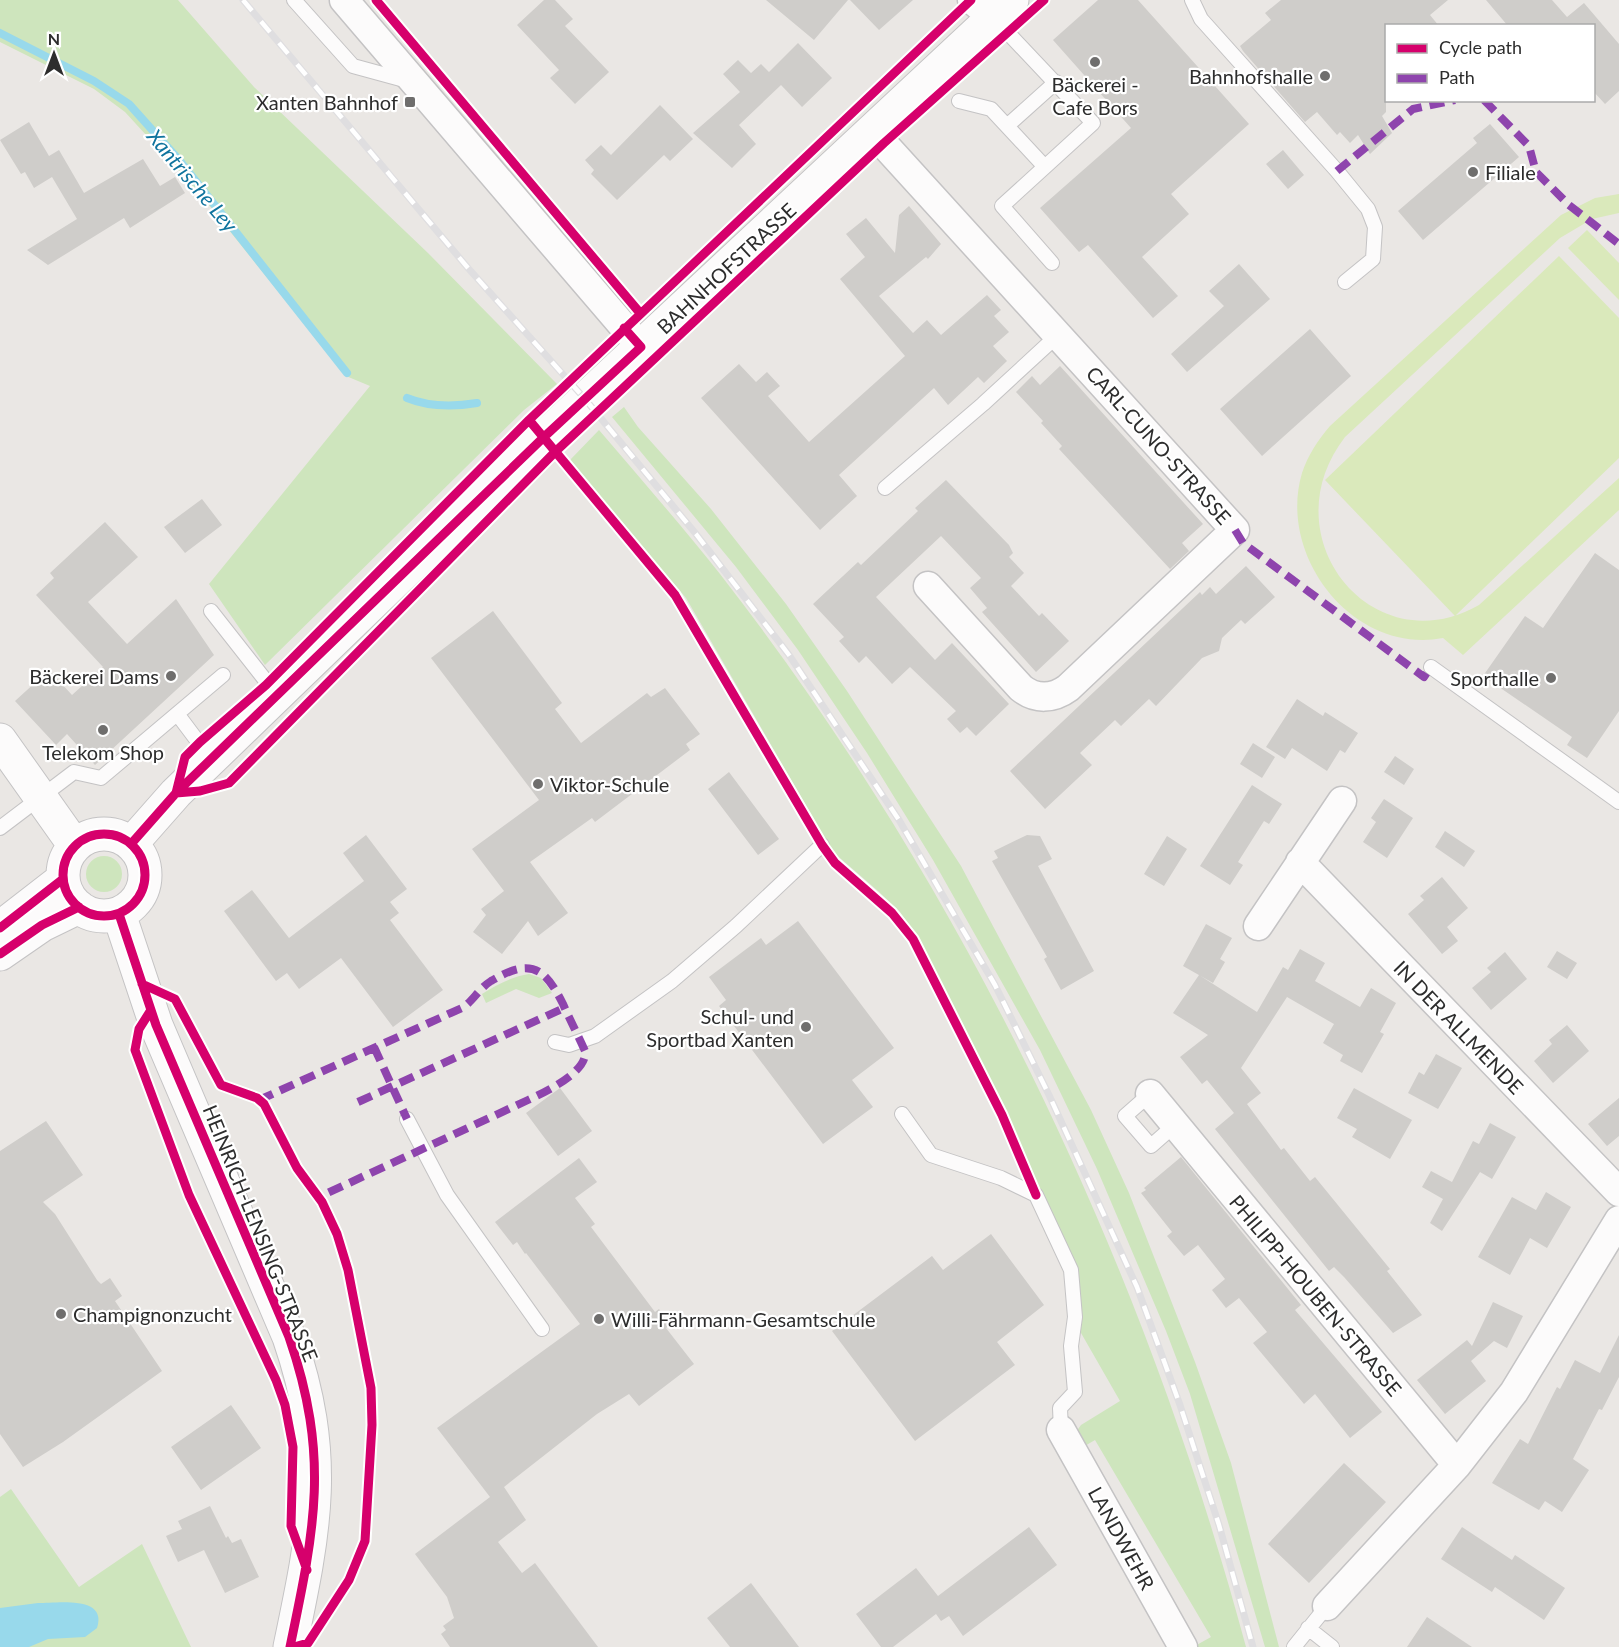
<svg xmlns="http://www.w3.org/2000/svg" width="1619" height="1647" font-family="Lato,sans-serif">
<rect width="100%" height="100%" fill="#eae7e4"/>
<path fill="#cee5bd" d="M0,0H178L254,87L428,253L557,384L524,410L265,665L209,584L370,386L346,376L200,194L125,112L94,89L0,42Z
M624,407L638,427L711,509L786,604L847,691L961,866L1091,1110L1129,1193L1195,1362L1231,1463L1279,1647H1265L1190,1394L1166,1331L1097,1169L1040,1050L933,860L867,753L798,650L736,567L612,417Z
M599,430C640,478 681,525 720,574C966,890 1142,1261 1246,1647H1193L1211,1637L1095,1440L1078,1450L1076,1432L1081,1425L1120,1401L1077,1326L1081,1312L1080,1291L1069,1254L1005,1110L918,938L900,912L878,891L833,852L686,598L570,460Z
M86 874a18 18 0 1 1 36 0a18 18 0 1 1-36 0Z
M529,974L541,978L552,993L539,998L516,989L486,1003L482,994C496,985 513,976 529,974Z
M11,1489L79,1587L142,1544L191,1647H0V1497Z"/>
<path fill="#dae9bb" d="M1619,194V213L1592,219L1560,238L1345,437C1268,537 1373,666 1479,605L1619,478V510L1463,655L1443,638C1354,655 1277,557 1302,473C1308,455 1318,440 1330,426L1561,215L1595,198Z
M1587,230L1619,263V300L1568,248Z
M1559,256L1619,318V458L1455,616L1325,480Z"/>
<path fill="#98d9eb" d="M38,1603C57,1603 108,1595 97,1628L85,1637L48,1639L29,1647H0V1608Z"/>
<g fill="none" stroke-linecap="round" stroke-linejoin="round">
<path stroke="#98d9eb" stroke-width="8" d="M0,33L94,81L129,104L180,161L347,373
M407,398C429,407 453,407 477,403"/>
</g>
<path fill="#cfcdca" d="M544,0H555L573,19L565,26L609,72L575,104L550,78L559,70L517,25Z
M766,0H848L814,40Z
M850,0H913L879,30Z
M1098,0H1138L1249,124L1171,194L1189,214L1142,257L1178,296L1153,318L1088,245L1079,252L1040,208L1131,128L1053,40Z
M1281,0H1448L1430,15L1439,26H1386V112L1382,116L1392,133L1370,154L1358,135L1350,143L1340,132L1337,135L1317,112L1305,122L1243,51L1240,46L1271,20L1265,13Z
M1486,0H1552L1567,17L1584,3L1619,44V91L1605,104L1593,91V26H1508Z
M798,43L832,78L802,107L781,85L739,125L756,144L732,168L693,133L740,92L723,74L738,60L751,73L761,64L769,72Z
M660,105L693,139L670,161L664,155L617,200L591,174L594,170L585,160L601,145L611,155Z
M29,122L49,156L59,150L84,193L143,159L160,186L175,177L185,193L130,228L124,218L48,265L27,250L77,219L52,177L34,188L25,172L21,174L0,140Z
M1490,124L1519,157L1423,240L1398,211L1477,143L1473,138Z
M1283,150L1304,175L1288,189L1266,164Z
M909,206L941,244L928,259L926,257L879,296L913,333L927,320L941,335L987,295L1001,310L994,316L1009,332L993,346L1007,361L984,383L978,377L948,405L934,388L839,475L857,496L820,530L701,398L739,364L756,382L767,372L780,386L768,396L809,442L905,356L840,279L865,257L846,234L866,218L895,253L899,215Z
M1239,264L1270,299L1187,372L1171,354L1224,306L1209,291Z
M1310,329L1351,376L1262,456L1220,409Z
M1060,366L1203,524L1182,543L1189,551L1170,569L1059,449L1062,446L1041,423L1043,421L1016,392L1032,376L1040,385Z
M946,480L1009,545L1013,553L1009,557L1024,573L1011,586L1039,616L1042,613L1069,641L1036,672L982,612L987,608L970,588L981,578L941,536L876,597L935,660L952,643L1009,704L976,736L967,727L960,733L947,719L956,711L910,667L892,684L866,656L859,663L839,641L844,637L813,604L858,562L861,565L918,511L915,508Z
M202,499L222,525L185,553L164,527Z
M105,522L138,557L88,602L127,644L176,599L214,655L95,765L67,734L56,745L15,701L49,670L72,695L103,667L36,595L54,578L50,573Z
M1595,553L1619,570V711L1587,758L1567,745L1572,737L1483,676L1525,616L1543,628Z
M1246,566L1275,597L1245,624L1241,620L1222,638L1219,651L1202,658L1156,706L1149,699L1121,726L1115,720L1080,753L1092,765L1045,809L1010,771L1200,592L1202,595L1210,587L1216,594Z
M493,611L562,703L555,709L581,743L647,693L651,697L665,688L700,734L686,744L690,750L595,822L592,818L530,862L568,913L538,936L528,921L502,954L473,932L486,915L481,909L504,891L472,849L539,800L431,658Z
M1297,699L1323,716L1325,712L1358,733L1345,753L1340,750L1327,771L1292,748L1285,759L1266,747Z
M1253,743L1275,757L1262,778L1240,764Z
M1395,756L1414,769L1404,785L1384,772Z
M729,772L779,839L758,855L708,789Z
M1252,785L1282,804L1269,824L1264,821L1238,862L1243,865L1230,885L1200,866Z
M1384,799L1413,818L1387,858L1363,842L1376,822L1371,818Z
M1445,831L1475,851L1464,867L1435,847Z
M366,835L407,889L390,902L399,913L390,920L443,990L393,1027L341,958L299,989L287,973L276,981L224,911L252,890L289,938L364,881L343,853Z
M1027,835L1040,836L1052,859L1038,866L1094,971L1061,990L1044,959L1047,957L992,861L998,858L994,851Z
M1167,836L1187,849L1164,886L1144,874Z
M1442,877L1468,908L1447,927L1458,941L1442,954L1408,914L1424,900L1420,896Z
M798,921L894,1048L852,1080L873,1107L823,1144L719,1006L726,1000L709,977L761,938L766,945Z
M1206,924L1232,938L1220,959L1225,962L1213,983L1183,966Z
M1300,949L1325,963L1315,981L1360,1007L1371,988L1396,1003L1380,1032L1384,1034L1362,1073L1340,1061L1343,1055L1323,1043L1334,1024L1287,997L1241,1068L1261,1093L1247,1104L1281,1150L1284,1148L1310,1181L1315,1177L1390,1269L1387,1271L1422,1315L1393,1333L1344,1277L1334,1267L1329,1271L1215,1129L1234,1113L1207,1080L1202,1084L1180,1057L1208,1035L1173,1013L1199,975L1257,1012L1283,967L1288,970Z
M1557,951L1577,963L1567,979L1547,967Z
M1505,952L1527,979L1491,1010L1472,988L1491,972L1487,968Z
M1567,1025L1589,1051L1553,1083L1534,1061L1552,1044L1549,1040Z
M1436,1054L1462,1068L1438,1109L1408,1093L1419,1072L1424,1075Z
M560,1088L592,1131L558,1156L526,1113Z
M1354,1088L1412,1120L1390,1159L1352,1137L1357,1129L1337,1118Z
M1619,1098V1136L1607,1146L1588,1124Z
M46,1121L83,1175L43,1202L55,1214L97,1280L101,1284L110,1278L122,1296L115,1301L162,1371L63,1442L23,1467L0,1434V1151Z
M1490,1123L1516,1137L1492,1179L1480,1172L1442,1231L1430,1223L1443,1199L1422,1187L1431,1171L1452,1182L1473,1141L1479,1144Z
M1181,1157L1301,1305L1295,1310L1382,1412L1350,1438L1315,1394L1304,1404L1253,1343L1267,1332L1239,1298L1226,1308L1212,1290L1225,1279L1198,1245L1184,1256L1167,1236L1172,1232L1141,1193L1146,1190L1144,1188Z
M579,1158L597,1182L575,1198L595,1224L591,1227L655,1312L659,1309L670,1325L666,1328L694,1364L639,1406L629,1394L597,1414L504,1487L526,1520L498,1542L522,1573L535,1563L598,1647H450L441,1634L446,1630L443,1626L454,1618L447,1597L415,1554L490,1497L437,1428L580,1324L526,1253L525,1254L517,1242L513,1245L495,1222Z
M1546,1192L1571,1207L1547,1248L1530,1238L1510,1275L1478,1257L1512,1197L1536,1210Z
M991,1234L1044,1305L997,1342L1015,1365L915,1441L832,1331L932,1256L943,1270Z
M1493,1302L1523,1316L1507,1348L1494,1341L1471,1361L1486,1381L1445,1414L1417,1380L1467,1340L1472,1346Z
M1619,1335V1377L1602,1410L1599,1409L1573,1459L1589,1470L1562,1512L1545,1501L1539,1510L1492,1483L1520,1439L1528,1444L1557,1387L1560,1389L1575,1360L1600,1373Z
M231,1405L261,1448L201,1490L171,1447Z
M1344,1463L1386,1502L1309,1583L1268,1544Z
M210,1506L226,1538L228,1536L232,1543L241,1539L259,1577L225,1593L204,1550L178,1562L166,1536L182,1529L178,1521Z
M1029,1527L1057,1565L963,1636L949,1616L941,1621L936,1614L893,1647H881L856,1614L916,1568L938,1596Z
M1462,1527L1512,1560L1515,1555L1565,1588L1544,1620L1495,1587L1492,1592L1441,1559Z
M751,1583L799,1647H730L707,1618Z
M1427,1617L1472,1647H1407Z"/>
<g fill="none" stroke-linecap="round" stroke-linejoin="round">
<g stroke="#c4c3c4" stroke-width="16">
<path id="service" d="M294,0L353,66L408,81
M1192,0L1201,19L1337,171L1368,209L1375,227L1373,259L1345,282
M993,17L1093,123L1002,206L1052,263
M959,101L991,109L1045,167
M1007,126L1056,82
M885,488L983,404L1059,334
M211,611L277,695
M1431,667L1619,802
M178,715L211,759
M0,828L74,772L101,778L223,675
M555,1042L569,1045L595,1036L672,981L736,926L822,845
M1150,1094L1125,1116L1151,1146L1176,1124
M902,1114L931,1155L1001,1178L1036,1195L1071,1270L1075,1317L1071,1346L1075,1392L1060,1408L1061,1430
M407,1119L447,1195L542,1329
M1308,1628L1332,1647
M1294,1647L1327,1606"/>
</g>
<g stroke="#c4c3c4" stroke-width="31">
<path id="minor" d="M344,0L641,347
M972,0L993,17
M872,131L1235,530L1068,688C1053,699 1036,700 1021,688L928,586
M1300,862L1619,1192
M1258,926L1342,801
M1150,1094L1457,1465
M1061,1430L1183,1647
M1327,1606L1457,1465L1514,1392L1619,1220"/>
</g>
<g stroke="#c4c3c4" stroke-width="35">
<path id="tertiary" d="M0,740L75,846
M63 875a41 41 0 1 1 82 0a41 41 0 1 1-82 0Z
M131,844L176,793L544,437L1012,0
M119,914L156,1025L289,1337C330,1456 315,1528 290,1647
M0,928L63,879
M0,954L42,925L79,907"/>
</g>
<use href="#service" stroke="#fcfbfb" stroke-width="14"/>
<use href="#minor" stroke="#fcfbfb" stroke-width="28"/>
<use href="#tertiary" stroke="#fcfbfb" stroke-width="33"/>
<g stroke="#dfdee0" stroke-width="7">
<path id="rail" d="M243,0L468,268L585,399L696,534L789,655L899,820L995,985L1049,1095L1137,1287L1180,1405L1219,1525L1253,1647"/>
</g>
<use href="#rail" stroke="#fff" stroke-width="4.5" stroke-dasharray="14" stroke-linecap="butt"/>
<path stroke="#8e44ad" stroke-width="8" stroke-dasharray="15 8" stroke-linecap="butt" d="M1484,100L1529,146L1536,172L1569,205L1619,244
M1337,171L1413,109L1455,100
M1235,530L1243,543L1424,677L1431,667
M374,1047L407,1119
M259,1100L464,1007C474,999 480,988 491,981C530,958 544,966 563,1004C570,1020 578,1035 585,1051C588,1072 545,1092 528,1100L319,1197
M358,1102L564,1008"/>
<g stroke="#fff" stroke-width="13">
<path id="cycleway" d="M376,0L640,313
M529,420L675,595L822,845L835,863L892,913L913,939L1002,1115L1036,1195
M176,793L200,791L229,783L555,452L884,143L1044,0
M176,793L185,757L200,742L266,685L529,420L971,0
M63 875a41 41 0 1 1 82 0a41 41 0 1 1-82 0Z
M131,844L176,793L544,437L641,347L624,328
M119,914L156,1025L289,1337C330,1456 315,1528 290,1647
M0,928L63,879
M0,954L42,925L79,907
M142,984L175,999L221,1085L257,1098L264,1104L297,1168L322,1202L337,1234L348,1270L371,1388L372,1425L365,1541L349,1580L308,1643L294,1647
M151,1010L139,1029L135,1050L189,1195L276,1380L285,1405L293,1447L291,1526L307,1570"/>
</g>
<use href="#cycleway" stroke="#d6006c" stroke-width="9"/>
</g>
<g fill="#6f6e6d" stroke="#fff" stroke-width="2">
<circle cx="1095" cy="62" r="6"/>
<circle cx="1325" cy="76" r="6"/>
<rect x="404" y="96" width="12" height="12" rx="3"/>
<circle cx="1473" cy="172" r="6"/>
<circle cx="171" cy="676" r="6"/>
<circle cx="1551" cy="678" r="6"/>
<circle cx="103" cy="730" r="6"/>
<circle cx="538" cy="784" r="6"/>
<circle cx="806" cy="1027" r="6"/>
<circle cx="61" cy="1314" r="6"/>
<circle cx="599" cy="1319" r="6"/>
</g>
<g text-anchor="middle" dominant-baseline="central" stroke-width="4.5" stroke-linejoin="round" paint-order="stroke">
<g font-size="20" fill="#2d2d2d" stroke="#fff" text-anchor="end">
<text x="1313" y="76">Bahnhofshalle</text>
<text x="1095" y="84" text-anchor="middle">Bäckerei -<tspan x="1095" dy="23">Cafe Bors</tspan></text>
<text x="398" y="102">Xanten Bahnhof</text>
<text x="1485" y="172" text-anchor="start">Filiale</text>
<text x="159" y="676">Bäckerei Dams</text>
<text x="1539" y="678">Sporthalle</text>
<text x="103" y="752" text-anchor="middle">Telekom Shop</text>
<text x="550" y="784" text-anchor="start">Viktor-Schule</text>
<text x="794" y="1016">Schul- und<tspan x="794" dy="23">Sportbad Xanten</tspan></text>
<text x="73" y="1314" text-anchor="start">Champignonzucht</text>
<text x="611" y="1319" text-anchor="start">Willi-Fährmann-Gesamtschule</text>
</g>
<g font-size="20" fill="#2d2d2d" stroke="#fff">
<text transform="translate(726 268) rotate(-43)">BAHNHOFSTRASSE</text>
<text transform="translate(1159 445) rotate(48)">CARL-CUNO-STRASSE</text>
<text transform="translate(1459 1027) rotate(46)">IN DER ALLMENDE</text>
<text transform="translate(261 1233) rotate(68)">HEINRICH-LENSING-STRASSE</text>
<text transform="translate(1316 1295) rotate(50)">PHILIPP-HOUBEN-STRASSE</text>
<text transform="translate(1122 1538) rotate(61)">LANDWEHR</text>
</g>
<g font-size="21" font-style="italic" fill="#0f749e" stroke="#fff">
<text transform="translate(193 180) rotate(50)">Xantrische Ley</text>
</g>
</g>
<rect x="1385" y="24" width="210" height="78" fill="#ffffff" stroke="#ababab" stroke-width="1.5"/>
<rect x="1397" y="44" width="30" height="9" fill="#d6006c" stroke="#ababab" stroke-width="1.5"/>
<text x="1439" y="54" font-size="18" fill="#2d2d2d">Cycle path</text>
<rect x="1397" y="74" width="30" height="9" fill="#8e44ad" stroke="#ababab" stroke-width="1.5"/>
<text x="1439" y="84" font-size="18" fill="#2d2d2d">Path</text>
<g transform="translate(54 54)" stroke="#ffffff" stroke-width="4.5" paint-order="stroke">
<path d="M0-4.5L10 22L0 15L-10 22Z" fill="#2d2d2d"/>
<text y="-9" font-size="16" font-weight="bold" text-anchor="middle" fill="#2d2d2d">N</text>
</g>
</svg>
